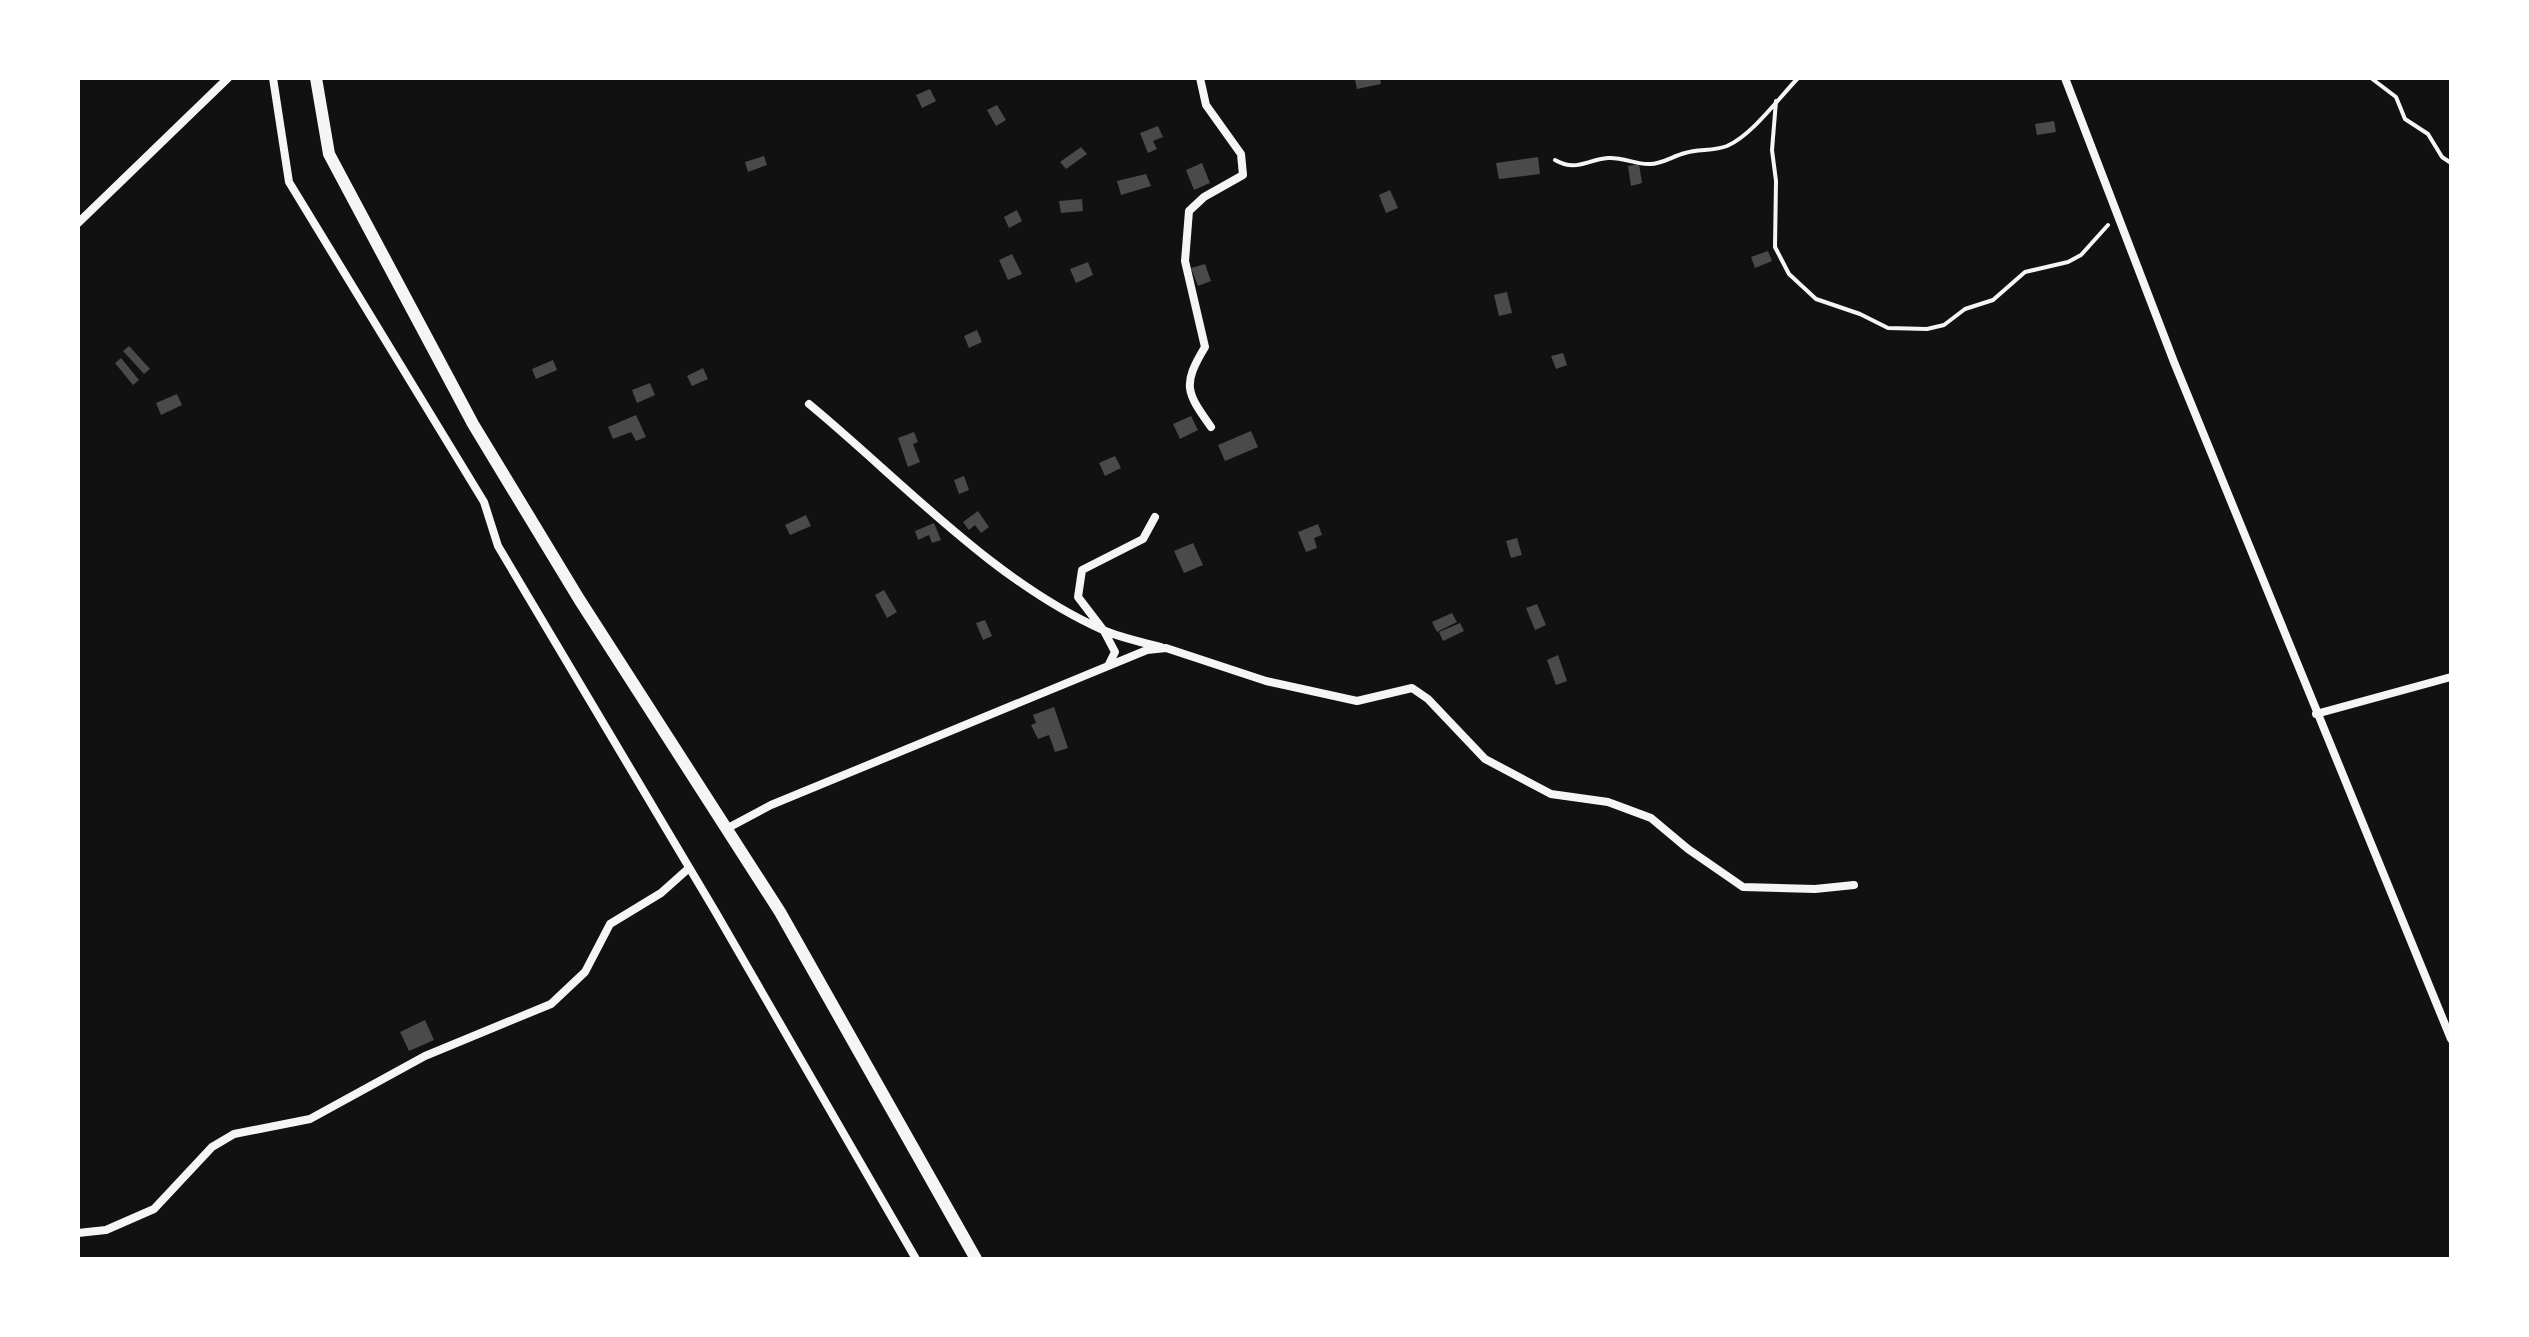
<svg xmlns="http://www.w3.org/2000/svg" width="2529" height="1337" font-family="'Roboto Condensed',sans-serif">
<rect width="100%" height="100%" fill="#111"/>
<path fill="#4a4a4a" d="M1364,78H1380L1381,84L1357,89L1355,80Z
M930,89L936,101L922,108L916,95Z
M997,105L1006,120L996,126L987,110Z
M2054,121L2056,132L2037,135L2035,124Z
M1158,126L1163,137L1153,141L1157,149L1148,153L1140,133Z
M1081,147L1087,154L1066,169L1060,162Z
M764,156L767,165L748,172L745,162Z
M1538,157L1540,174L1499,179L1496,163Z
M1202,163L1210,183L1194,190L1186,170Z
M1639,164L1642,183L1631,186L1628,166Z
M1146,174L1151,186L1121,195L1117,181Z
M1390,190L1398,208L1386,213L1379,195Z
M1082,199L1083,211L1061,213L1059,201Z
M1017,210L1022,221L1009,228L1004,217Z
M1768,251L1772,261L1755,268L1751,257Z
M1012,254L1022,274L1008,280L999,260Z
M1088,262L1093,275L1076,283L1070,269Z
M1205,264L1211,281L1198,286L1191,268Z
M1507,292L1512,313L1499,316L1494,295Z
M977,330L982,342L969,348L964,336Z
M129,346L150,369L144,374L123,351Z
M1563,353L1567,365L1556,369L1551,356Z
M121,358L139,380L133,385L115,363Z
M553,360L557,370L536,379L532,369Z
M703,368L708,379L692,386L687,376Z
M650,383L655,395L637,403L632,390Z
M177,394L182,405L161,415L156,403Z
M636,415L646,437L636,441L631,432L613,439L608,427Z
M1191,416L1198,430L1180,439L1173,424Z
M1251,431L1258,447L1225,461L1218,445Z
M914,432L918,442L913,444L920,462L908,467L898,438Z
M1115,456L1121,468L1105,476L1099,463Z
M964,476L969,490L959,494L954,480Z
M978,511L989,527L981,533L975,525L969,530L963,522Z
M806,515L811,526L790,535L785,525Z
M934,523L941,540L932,543L929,535L918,540L915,531Z
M1318,524L1322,535L1314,538L1317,548L1306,552L1298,532Z
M1517,538L1522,555L1511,558L1506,541Z
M1193,543L1203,565L1184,573L1174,551Z
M884,590L897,612L887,618L875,595Z
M1537,604L1546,625L1535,630L1526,608Z
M1452,613L1457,622L1437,632L1432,622Z
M985,620L992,636L983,640L976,623Z
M1460,623L1464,631L1443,641L1439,632Z
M1558,655L1567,681L1556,685L1547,660Z
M1054,707L1068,748L1055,752L1049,735L1038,739L1031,725L1036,723L1033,715Z
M425,1020L434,1040L409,1051L400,1032Z"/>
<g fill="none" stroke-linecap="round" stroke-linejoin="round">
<path stroke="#f5f5f5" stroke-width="4" d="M2371,78L2396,97L2405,119L2428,134L2442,157L2451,163
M1776,101L1772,150L1776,181L1775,247L1789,274L1816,299L1860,314L1888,328L1927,329L1944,325L1965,309L1993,300L2025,272L2068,262L2081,255L2108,225
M1555,160C1576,172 1586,160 1608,158C1623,157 1637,165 1650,164C1662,164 1673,156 1685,153C1698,149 1714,151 1727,146C1752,135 1779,98 1798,78"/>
<path stroke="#f5f5f5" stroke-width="8" d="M273,78L289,182L484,502L498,546L715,911L916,1259
M1200,78L1206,105L1241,154L1243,175L1204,197L1189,211L1185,261L1205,347C1182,385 1186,392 1211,427
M2065,78L2174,362L2451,1039
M78,223L228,78
M809,404C900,479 994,582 1103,630C1121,638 1142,642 1161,647
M1108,666L1115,652L1104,631L1078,597L1082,570L1143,539L1155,517
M2316,714L2451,677
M726,829L771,805L1147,650L1166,648L1266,681L1357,701L1412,688L1428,699L1485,759L1551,794L1608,802L1651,818L1688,849L1743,887L1815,889L1854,885
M78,1233L106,1230L154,1209L212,1147L234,1134L310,1119L425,1056L551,1004L585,972L610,924L661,893L689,868"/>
<path stroke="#f5f5f5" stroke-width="12" d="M316,78L329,154L473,424L579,599L780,912L976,1259"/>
</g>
<rect width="2529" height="1337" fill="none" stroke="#ffffff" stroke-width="160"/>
</svg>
